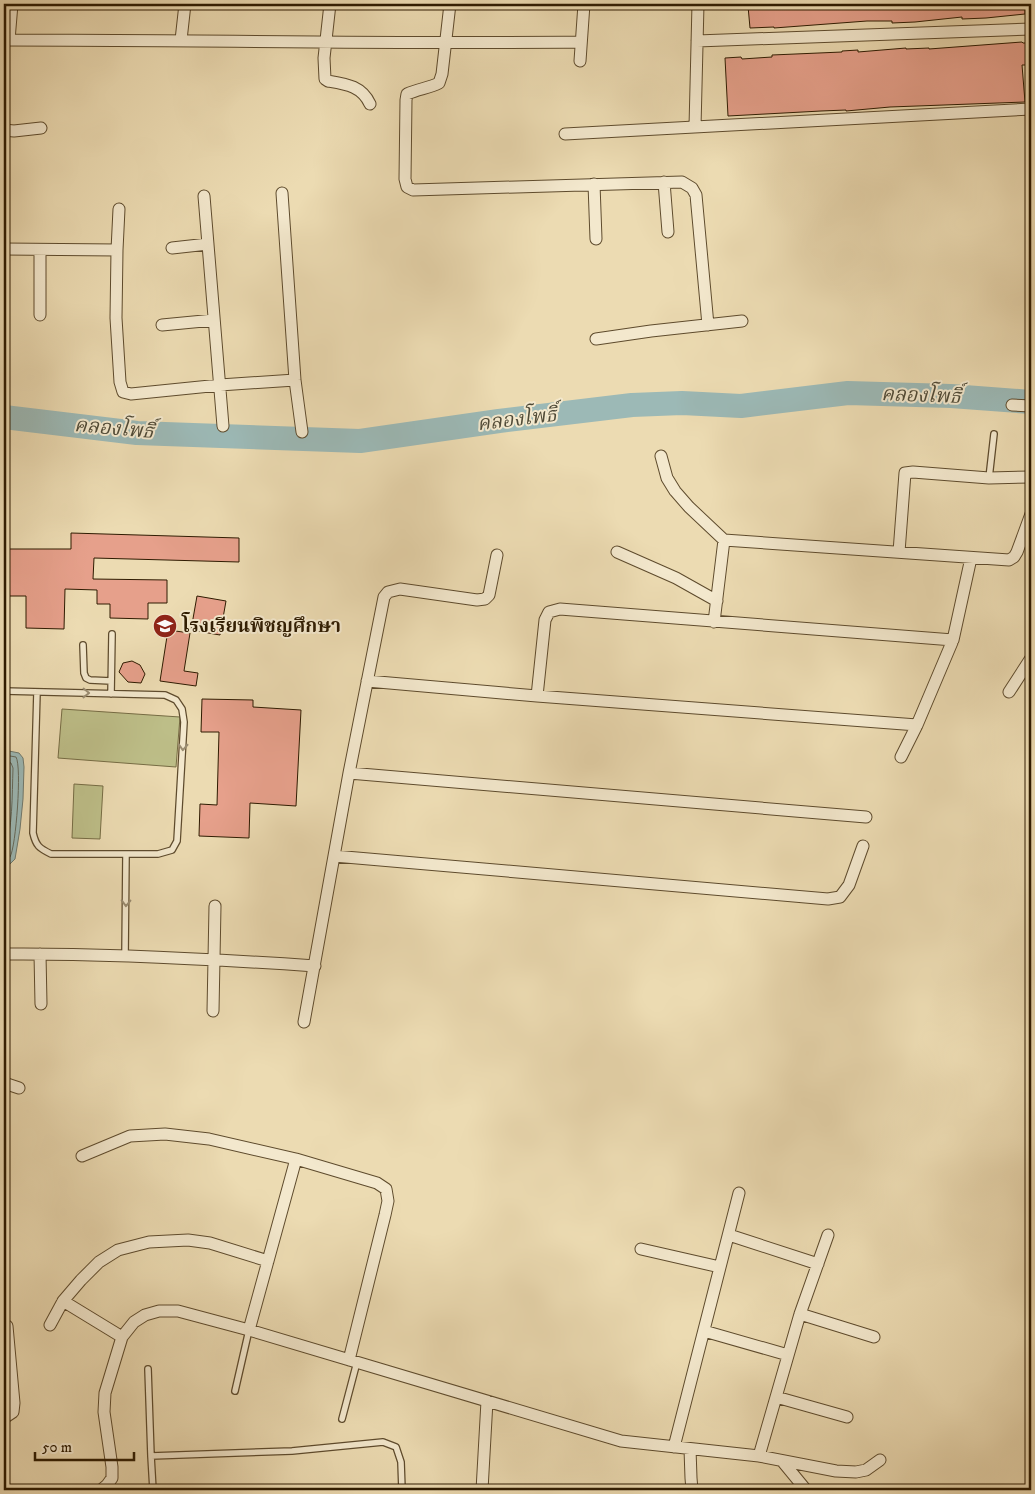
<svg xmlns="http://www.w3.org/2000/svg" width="1035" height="1494" font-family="'IM FELL DW Pica','Noto Serif Thai',serif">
<rect width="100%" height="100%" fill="#ecdbb2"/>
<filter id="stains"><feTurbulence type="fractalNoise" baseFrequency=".004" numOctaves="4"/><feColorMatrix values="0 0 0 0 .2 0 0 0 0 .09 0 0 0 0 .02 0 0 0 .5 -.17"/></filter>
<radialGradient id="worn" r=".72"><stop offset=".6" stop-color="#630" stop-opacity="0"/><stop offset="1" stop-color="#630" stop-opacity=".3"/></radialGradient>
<path fill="#bdbe88" stroke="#766c44" d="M62,709L180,717L176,767L58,758Z
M74,784L103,786L100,839L72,838Z"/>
<path fill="#9cb9b6" stroke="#707a6e" d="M4,750L19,753L23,758L24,767L23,799L20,829L15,859L8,866L4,867Z"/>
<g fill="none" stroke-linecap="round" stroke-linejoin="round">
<path stroke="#656a5c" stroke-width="1" d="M4,755L16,757C22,767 16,847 10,857C9,859 5,861 4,862
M4,761L11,763L13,768C12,796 13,827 4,854"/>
<path stroke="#9cb9b6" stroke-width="24" d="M4,417L137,433L360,441L499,421L632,405L682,403L741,406L848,393L951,396L1031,402"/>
</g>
<path fill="#e6a08b" stroke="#2e1b01" d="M809,4H1025V14L986,18L962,19V17L915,22L892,23V21H867L774,28V27L750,28L748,6L765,5V7Z
M1022,42L1023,43H1031V65H1022L1025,102L890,107L846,111V110L821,111L728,116L725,58L741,57L742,59L772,57V55L842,52V51L858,50V52L906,48V49L929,48V49Z
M71,533L239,538V562L94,558L93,579L167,580V603H148V619L110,618V604H97V590L65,589L64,629L26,628V596H4V549H71Z
M197,596L226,601L220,635L191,630Z
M168,630L190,633L184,671L198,673L196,686L160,681Z
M132,661L140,665L145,674L141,683L128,682L119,672L123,663Z
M202,699L253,700V707L301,710L296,806L250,803L249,838L199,836L200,804L217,805L219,732H201Z"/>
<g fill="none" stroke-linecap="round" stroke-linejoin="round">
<g stroke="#5e4b2d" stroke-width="8">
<path id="service" d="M989,478L994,434
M83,645L84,673L86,678L90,680L111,681
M4,691L165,695L176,700L182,709L184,722L177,841L172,850L158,854H51C39,848 36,846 33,833L37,692
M111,694L112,634
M125,956L126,854
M148,1369L151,1456L292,1451L383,1442L396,1447L401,1462L402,1490
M235,1391L249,1330
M342,1419L357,1362
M151,1456L153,1490"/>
</g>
<g stroke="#5e4b2d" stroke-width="13">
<path id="minor" d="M330,4L324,58L325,79L328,81C346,84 362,86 370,104
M450,4L442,74L439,83C429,88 418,89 407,94L406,100L405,179L407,187L413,190L682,182L692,188L696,195L708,325
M4,40C196,40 389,44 581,42
M9,40L12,4
M181,40L185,4
M697,41L1031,29
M580,61L584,4
M695,127L698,4
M4,130L14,131L41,128
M565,134L1031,109
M664,182L668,232
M594,184L596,239
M282,193L295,380L302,432
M204,196L223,426
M119,209L117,250L116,318L120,382L123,392L131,394L220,385L295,380
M172,248L208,244
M4,249L117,250
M40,315V250
M162,325L214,320
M596,339L651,331L742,321
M1012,405L1031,406
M661,456L667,478L675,491L689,507L724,540L1009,560L1014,557L1017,552L1031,514
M617,552L676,578L717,601
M899,552L905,473L913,472L989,478L1031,477
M714,622L724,540
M367,681L537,696L917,725
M1009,692L1031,658
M537,696L545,620L549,612L560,609L953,640
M901,757L917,725L953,640L971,558
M349,773L866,817
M334,856L828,899L840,897L849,885L863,846
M4,954C108,953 212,959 315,966
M40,954L41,1004
M213,1011L215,906
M304,1022L349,773L384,597L388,592L400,589L477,600L485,599L489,595L497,555
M4,1083L19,1088
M82,1156L130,1136L165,1134L209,1139L296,1159L377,1183L386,1189L388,1201L385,1215L349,1360
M729,1235L818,1264
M641,1249L720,1267
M63,1301L122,1337
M800,1314L874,1337
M50,1325L63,1301L81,1280L99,1262L118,1250L149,1242L188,1240L210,1243L268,1261
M249,1330L296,1159
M704,1331L788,1355
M776,1397L847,1417
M4,1418L13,1412L14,1403L7,1326
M674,1447L739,1193
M690,1449L691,1478L692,1490
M759,1456L800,1314L828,1235
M783,1462L806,1490
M101,1490L107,1485L112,1478V1467L104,1412L105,1393L122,1337L134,1322L145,1315L159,1311H178L249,1330L621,1441L759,1456L836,1471L856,1472L866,1470L880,1460
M482,1490L487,1401"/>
</g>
<use href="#service" stroke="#f3e8cd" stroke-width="5.5"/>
<use href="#minor" stroke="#f3e8cd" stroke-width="11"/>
</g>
<defs><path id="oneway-chevron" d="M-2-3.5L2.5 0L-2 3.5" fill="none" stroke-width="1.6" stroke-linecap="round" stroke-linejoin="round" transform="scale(1.25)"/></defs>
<g stroke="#9a8c71">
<use href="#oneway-chevron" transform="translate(86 693) rotate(1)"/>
<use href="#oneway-chevron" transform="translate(183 747) rotate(93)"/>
<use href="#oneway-chevron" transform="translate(126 903) rotate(91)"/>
</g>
<defs>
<g id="school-disc" transform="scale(1.25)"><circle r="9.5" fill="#8f2418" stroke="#f3e8cd"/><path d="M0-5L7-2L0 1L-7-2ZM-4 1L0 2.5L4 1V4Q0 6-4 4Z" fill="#fff"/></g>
</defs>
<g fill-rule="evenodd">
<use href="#school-disc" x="165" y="626"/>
</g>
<g text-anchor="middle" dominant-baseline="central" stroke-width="4" stroke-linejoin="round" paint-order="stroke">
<g font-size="19" font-weight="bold" fill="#2e1b01" stroke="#f3e8cd" text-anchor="start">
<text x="182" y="626">โรงเรียนพิชญศึกษา</text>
</g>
<g font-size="20" font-style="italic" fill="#4f4a37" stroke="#f3e8cd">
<text transform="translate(921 396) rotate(2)">คลองโพธิ์</text>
<text transform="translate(517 420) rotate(-7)">คลองโพธิ์</text>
<text transform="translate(114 429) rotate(5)">คลองโพธิ์</text>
</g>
</g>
<rect width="1035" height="1494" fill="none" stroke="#ecdbb2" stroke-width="20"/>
<rect x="5" y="5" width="1025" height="1484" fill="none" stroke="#2e1b01" stroke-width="2.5"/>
<rect x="10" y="10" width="1015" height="1474" fill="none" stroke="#2e1b01"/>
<path d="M35 1452v8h99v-8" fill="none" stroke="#2e1b01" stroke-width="2.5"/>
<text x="42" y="1452" font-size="15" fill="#2e1b01" stroke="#f3e8cd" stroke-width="4" paint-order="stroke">50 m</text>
<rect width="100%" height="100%" filter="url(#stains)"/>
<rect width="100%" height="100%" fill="url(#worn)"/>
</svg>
